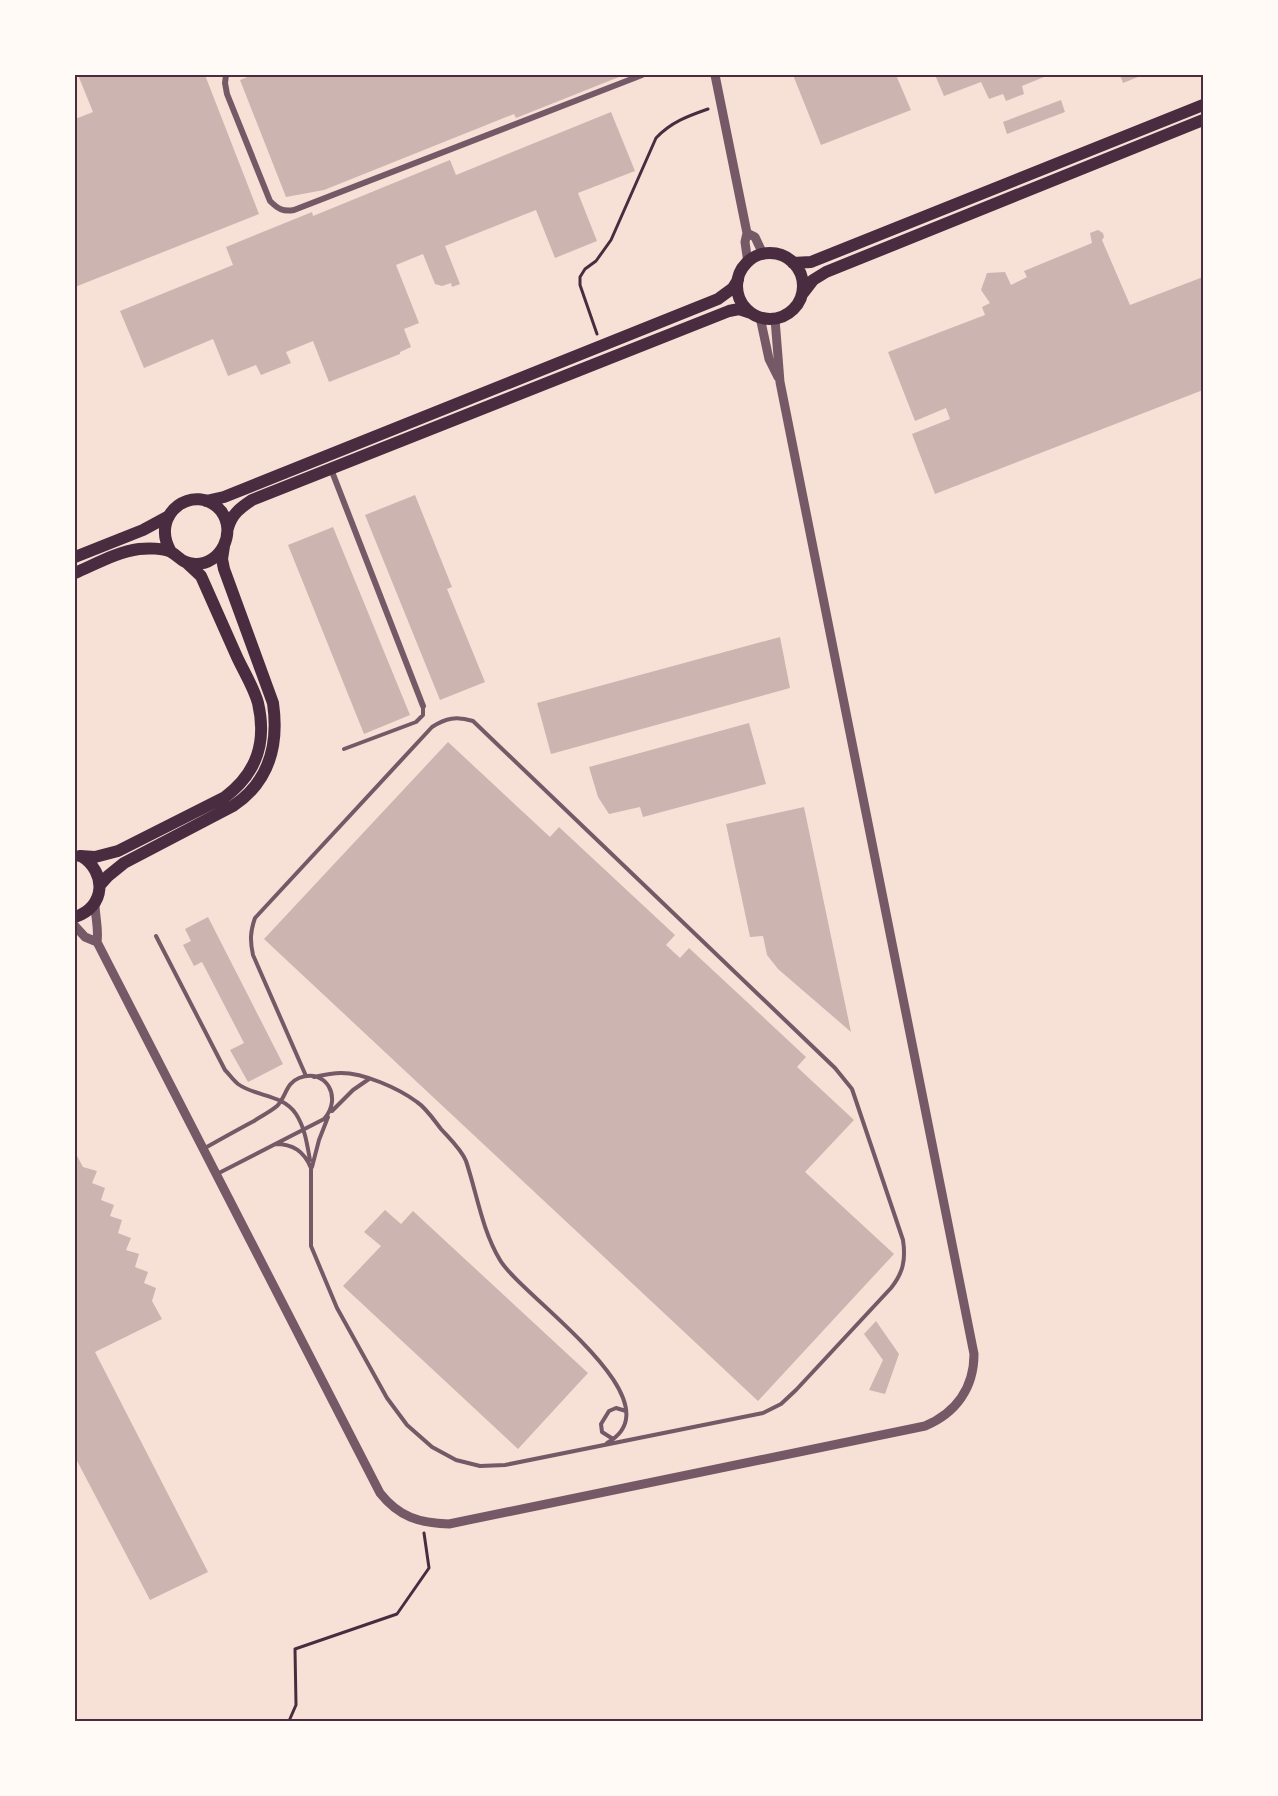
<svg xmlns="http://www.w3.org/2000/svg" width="1278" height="1796" font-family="'PT Serif',serif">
<rect width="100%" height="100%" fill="#f7e1d7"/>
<path fill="#ccb4b1" d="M78,75H205L259,214L75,287V119L93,112Z
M252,75H624L516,118L514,114L324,190L286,197L240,80Z
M793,75H896L911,110L821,145Z
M935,75H1049L1022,86L1024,94L1006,101L1003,94L989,99L981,82L944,96Z
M1120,75H1143L1123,83Z
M1061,100L1065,112L1007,134L1003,122Z
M611,112L635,171L578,193L597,241L555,258L536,210L445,246L460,284L452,287L451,283L442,286L435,284L423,254L396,265L419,323L404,329L411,347L400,352V354L329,382L313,341L286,352L291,363L261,375L256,365L228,376L213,339L144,368L120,311L233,265L226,247L312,212L313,216L450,160L456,175Z
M1098,230L1103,233L1104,237L1102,240L1130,305L1203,277V390L935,494L912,434L950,419L946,408L915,421L888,352L985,315L982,307L990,303L981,290L987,273L1005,272L1011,285L1027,277L1024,271L1092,243L1090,233Z
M415,495L452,587L447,589L485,682L440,700L365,515Z
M333,527L410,715L364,734L288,545Z
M780,637L790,688L551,754L537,703Z
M749,723L766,784L643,817L640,807L609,814L598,797L589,767Z
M448,742L550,837L559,827L675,935L666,945L680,958L689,948L806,1057L797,1067L854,1120L805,1172L894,1254L758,1401L264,939Z
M804,807L851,1032L778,969L767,955L763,936L750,937L726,824Z
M208,917L283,1064L248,1082L230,1050L244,1043L202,962L194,966L183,945L191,941L185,929Z
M75,1152L83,1167L97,1171L92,1183L105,1188L101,1200L114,1205L110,1216L122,1220L118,1233L131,1238L126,1250L139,1254L135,1267L148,1272L144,1283L156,1288L152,1301L162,1319L95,1352L208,1572L150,1600L75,1457Z
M385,1210L401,1224L413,1211L588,1373L518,1449L343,1286L381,1246L364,1232Z
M876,1321L899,1354L885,1394L869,1390L883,1360L864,1334Z"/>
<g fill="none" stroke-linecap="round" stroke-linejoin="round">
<path stroke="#4a2c40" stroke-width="3" d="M597,334L580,285V277L585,269L596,261L611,240L656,138C671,122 688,116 708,109
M289,1721L296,1705L295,1649L397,1614L429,1568L424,1533"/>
<path stroke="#755966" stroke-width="4" d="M344,749L416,722L423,715V707
M156,936L225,1070C229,1074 233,1080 238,1084C256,1097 283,1094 296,1114C305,1128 307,1144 310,1160
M314,1077C323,1075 332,1073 341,1073C364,1073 398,1088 417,1102C426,1108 434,1120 441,1129C449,1138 461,1149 466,1161C477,1194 482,1230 500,1260C521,1296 681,1402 607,1443
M332,1111L353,1090L369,1079
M275,1144C293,1144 304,1151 311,1168V1246L337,1308L387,1398L407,1425L432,1447L456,1460L480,1466L505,1465L763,1413L781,1404L796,1390L891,1288C903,1273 906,1260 903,1240L852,1089L835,1068L473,721C456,716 446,718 432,727L255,918C250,932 250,941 253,955L306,1076
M205,1148C221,1139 237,1130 254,1121C261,1116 270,1112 277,1106C286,1097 286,1083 299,1078C326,1067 343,1098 324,1119L217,1174
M312,1167L319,1140L328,1117
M613,1439L602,1432L601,1424L609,1411L616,1408L626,1411"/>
<path stroke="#755966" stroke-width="6" d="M226,75L225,83L227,94L270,201C278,209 283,212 294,210L642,75
M331,469L423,706"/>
<path stroke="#755966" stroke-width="9" d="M715,75L747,233L745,242L748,263
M747,233L755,237L763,254
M760,317L769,359L778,377
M95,903C95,917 99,928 97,942L380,1493C399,1517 419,1523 449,1524L925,1426C956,1413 974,1388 974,1354L780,382L775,319
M75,926L85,937L97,942"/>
<path stroke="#4a2c40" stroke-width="12" d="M737 286a33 33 0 1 1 66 0a33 33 0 1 1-66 0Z
M793,263L811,262L1203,105
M803,293L813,280L826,272L1203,120
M206,501L224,497L718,299L733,288L738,280
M228,528C232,514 240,508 252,500L729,311L739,309L751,313
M75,557L143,530L167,517
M75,573C96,564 117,552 139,549C148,548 163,548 171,552C180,557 181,563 195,564C221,565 237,532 221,511C196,481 148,513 171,552
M80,856L95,857L118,851L225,797C257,773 267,742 258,703C254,688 244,672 237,657C225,630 213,603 201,576L186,562
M100,885L108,876L124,863L233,806C269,782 279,745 273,703L224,569L222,559L224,546
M75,917C106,907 107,872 81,856"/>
</g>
<rect width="1278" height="1796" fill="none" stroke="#fffaf5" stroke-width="153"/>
<rect x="76" y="76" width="1126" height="1644" fill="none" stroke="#4a2c40" stroke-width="2"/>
</svg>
